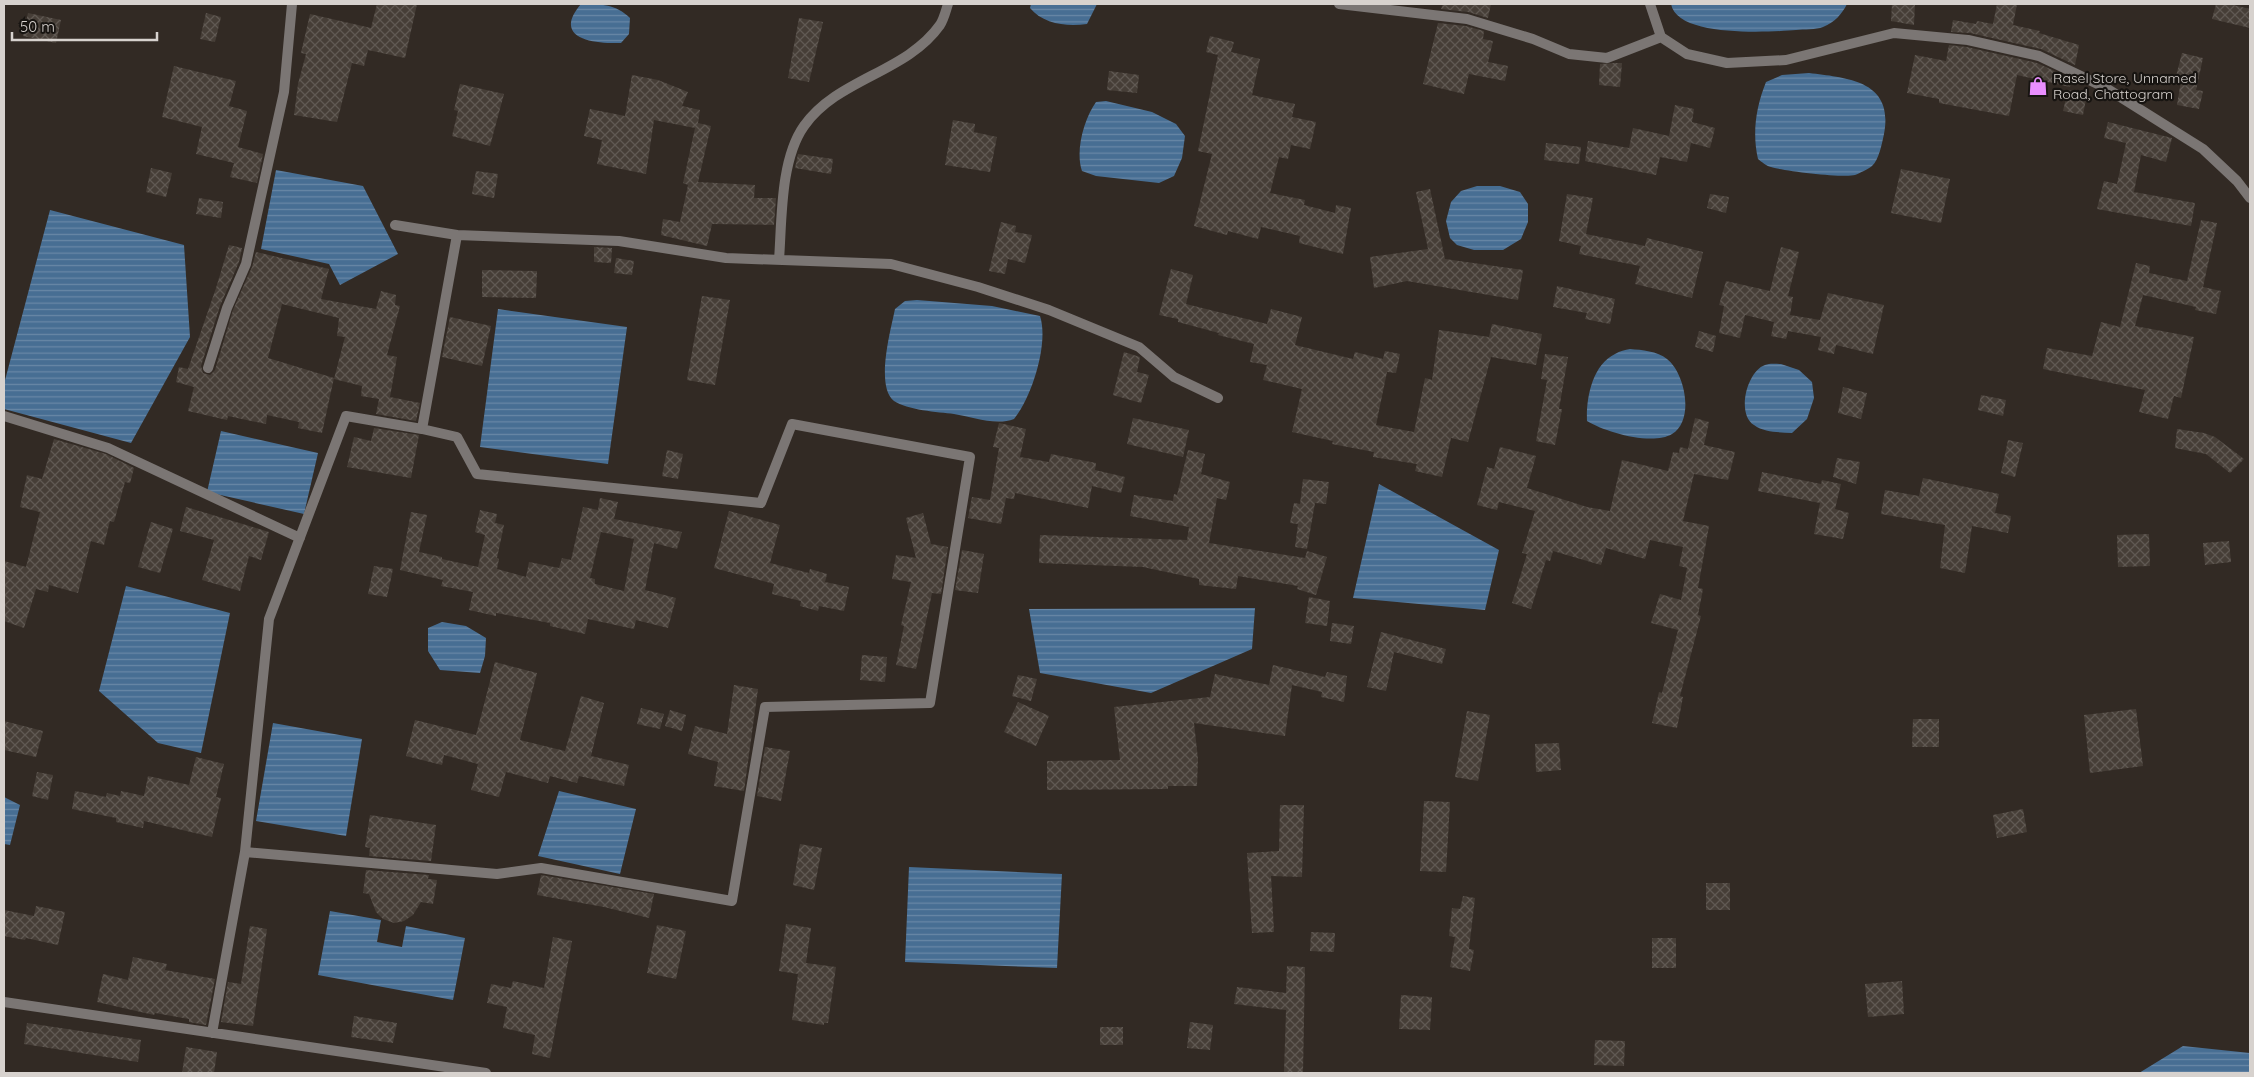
<svg xmlns="http://www.w3.org/2000/svg" width="2254" height="1077" font-family="Quicksand,sans-serif">
<defs>
<pattern id="water-rules" width="6" height="5" patternUnits="userSpaceOnUse" patternTransform="scale(1.25)"><rect width="6" height="5" fill="#476e93"/><path d="M0 2.5h6" fill="none" stroke="#6988a6"/></pattern>
<pattern id="building-cross-hatch" width="8" height="8" patternUnits="userSpaceOnUse" patternTransform="scale(1.25)"><rect width="8" height="8" fill="#463e37"/><path d="M0 0l8 8M0 8l8-8" fill="none" stroke="#605953"/></pattern>
</defs>
<rect width="100%" height="100%" fill="#322a24"/>
<path fill="url(#water-rules)" d="M581,4C601,4 616,4 630,18L629,34L621,43C595,44 551,39 581,4Z
M1031,4H1097L1087,24C1067,27 1043,24 1030,8Z
M1671,4H1847C1842,14 1835,22 1823,27C1816,30 1804,29 1796,30C1771,32 1677,38 1671,4Z
M1809,73C1849,78 1894,81 1884,134C1882,143 1879,160 1872,166C1868,169 1860,173 1855,175C1843,178 1784,171 1771,167C1766,166 1762,162 1758,159C1752,133 1756,107 1766,82L1782,75Z
M1106,101L1152,112L1176,124L1185,136L1182,158L1174,176L1159,183L1096,176L1082,171C1075,151 1084,119 1096,102Z
M276,170L363,186L398,254L340,285L329,264L261,249Z
M1477,186H1500L1520,192L1528,204V222L1521,239L1503,250H1474L1457,245L1450,238L1446,221L1451,202L1461,191Z
M50,210L184,245L190,337L131,443L4,409V384Z
M917,300L992,306L1040,316C1049,343 1032,397 1014,419C996,426 972,417 954,414C938,412 907,410 894,401C875,386 891,329 895,309L905,301Z
M498,309L627,327L608,464L480,447Z
M1630,349C1642,350 1657,351 1667,359C1685,373 1695,420 1672,434C1652,446 1605,432 1587,421C1586,399 1592,365 1615,354C1620,351 1625,350 1630,349Z
M1781,364L1799,370L1812,382L1814,398L1807,419L1792,433C1779,432 1765,433 1754,425C1736,414 1747,371 1765,365C1770,363 1776,364 1781,364Z
M221,431L318,453L304,514L207,492Z
M1379,484L1499,550L1485,610L1353,598Z
M126,586L230,613L201,753L158,743L99,691Z
M1255,608L1252,649L1151,693L1040,673L1029,609Z
M442,622L466,626L486,638L485,656L480,673L440,670L428,651V628Z
M273,723L362,739L346,836L256,821Z
M559,791L636,809L620,874L538,856Z
M4,797L20,805L10,845L4,844Z
M909,867L1062,874L1057,968L905,962Z
M330,911L381,920L377,942L402,947L406,926L465,938L453,1000L318,975Z
M2183,1046L2250,1053V1073H2139Z"/>
<path fill="url(#building-cross-hatch)" fill-rule="evenodd" d="M377,4H417L405,58L368,50L364,66L352,63L337,122L294,115L298,84L306,54L301,53L310,14L371,28Z
M1443,4H1491L1488,18L1468,12L1441,9Z
M1892,4H1915L1914,25L1891,21Z
M1997,4H2017L2013,25L2040,31L2039,33L2079,45L2075,65L2041,49L1970,33L1951,32L1953,20L1976,24L1977,21L1993,24Z
M2216,4H2229L2250,9V28L2212,19Z
M28,13L61,20L56,43L23,36Z
M206,13L221,17L215,42L200,39Z
M799,18L823,22L809,82L788,78Z
M1438,23L1466,26L1484,31L1483,39L1493,41L1488,62L1508,66L1505,81L1469,74L1464,94L1423,84Z
M1210,36L1234,42L1231,52L1260,59L1252,95L1295,104L1292,117L1316,122L1310,149L1291,145L1288,159L1279,157L1270,193L1305,200L1304,205L1335,213L1336,205L1351,208L1343,254L1299,243L1300,236L1261,227L1258,239L1228,231L1227,235L1194,226L1212,154L1198,151L1218,55L1206,52Z
M1949,45L1967,47L2037,63L2072,79L2070,87L2017,75L2009,116L1939,103V99L1907,93L1915,55L1946,61Z
M2182,53L2203,58L2196,90L2203,91L2199,109L2177,105L2181,81L2175,80Z
M1614,63H1622L1620,87L1599,85L1600,64Z
M174,66L236,81L229,106L247,111L238,147L263,154L257,183L230,177L234,163L196,154L202,127L162,117Z
M1109,71L1139,75L1137,93L1107,90Z
M632,75L658,80L688,92L682,106L700,110L698,123L711,126L698,182L755,185L754,198H776L774,225L712,224L707,246L661,235L663,219L680,222L688,185L683,183L695,128L654,120L646,174L597,164L602,140L584,136L590,109L625,116Z
M460,84L504,94L490,146L452,136L458,111L454,110Z
M2068,90L2087,94L2083,115L2063,111Z
M1675,105L1694,109L1692,122L1715,128L1710,148L1691,143L1687,162L1660,157L1656,175L1585,161L1588,141L1629,148L1633,128L1669,136Z
M953,120L975,124L974,132L997,137L990,172L945,165Z
M2108,122L2172,138L2166,162L2141,155L2134,192L2195,203L2191,226L2097,209L2104,181L2117,184L2126,143L2104,138Z
M1546,143L1581,147L1579,164L1544,160Z
M798,154L833,159L831,174L795,168Z
M151,168L172,173L166,197L146,192Z
M1901,169L1950,179L1941,223L1891,213Z
M476,171L498,174L494,198L472,194Z
M1430,189L1445,259L1523,270L1518,300L1407,281L1374,288L1370,257L1428,249L1416,192Z
M1567,194L1593,198L1586,234L1645,246L1647,238L1703,252L1692,298L1635,284L1640,266L1579,254L1581,246L1559,241Z
M1710,194L1729,197L1726,213L1707,208Z
M199,198L223,202L221,218L196,214Z
M2201,220L2217,223L2203,287L2221,291L2216,314L2195,310L2196,307L2143,295L2135,326L2194,337L2181,398L2174,396L2168,419L2139,412L2145,390L2043,369L2047,348L2092,356L2101,322L2120,327L2136,263L2150,266L2149,273L2187,281Z
M1001,222L1016,226L1015,232L1032,235L1025,263L1008,259L1005,274L989,271Z
M229,245L242,248L239,262L220,306L201,366L203,373L210,375L215,370L233,310L252,267L256,252L329,269L321,299L376,309L381,291L396,295L395,305L400,306L387,355L397,357L390,397L420,403L416,421L376,414L379,399L361,396L362,386L334,379L345,337L337,336L339,318L282,304L268,358L334,378L322,433L298,428L299,422L267,415L266,424L228,416L227,420L188,411L194,387L176,382L179,367L188,369L216,288Z
M594,247L612,248L611,263L594,262Z
M1781,247L1799,252L1788,296L1793,297L1790,315L1820,320L1828,293L1884,305L1873,354L1836,345L1834,354L1818,350L1821,337L1788,331L1786,339L1771,336L1774,322L1745,315L1740,338L1719,333L1724,306L1719,305L1726,281L1770,291Z
M616,258L634,261L632,275L614,273Z
M1171,269L1193,275L1186,304L1267,324L1271,309L1302,317L1295,345L1353,359L1355,352L1383,359L1385,351L1400,354L1396,373L1387,372L1376,425L1414,432L1425,378L1432,380L1439,330L1489,337L1492,324L1542,334L1536,365L1491,357L1468,442L1451,438L1442,477L1415,471L1417,464L1373,457L1374,452L1332,444L1333,441L1292,432L1302,389L1263,380L1267,365L1250,362L1254,344L1218,335L1219,333L1178,322V319L1159,315Z
M482,270L537,271L536,298L482,297Z
M1557,286L1615,299L1610,324L1585,319L1587,313L1553,307Z
M702,296L730,300L715,385L687,380Z
M450,317L491,326L482,366L442,357Z
M1699,331L1716,336L1713,352L1695,347Z
M1124,352L1140,357L1137,372L1149,375L1141,403L1113,395Z
M1545,354L1568,357L1559,409H1562L1555,445L1536,441L1547,380L1541,379Z
M1843,387L1867,393L1861,419L1838,413Z
M1981,395L2006,400L2003,416L1978,410Z
M1133,418L1189,430L1183,457L1127,444Z
M1695,418L1709,422L1704,445L1735,452L1728,480L1694,474L1683,521L1709,526L1698,588L1703,589L1698,615L1701,616L1680,696L1683,697L1677,728L1652,723L1659,692L1662,693L1678,630L1651,623L1660,594L1681,600L1687,568L1679,566L1683,547L1650,540L1645,559L1606,548L1601,565L1553,551L1550,561L1546,560L1531,609L1512,603L1527,554L1522,553L1535,511L1499,502L1497,510L1477,505L1487,467L1494,469L1500,447L1536,456L1527,488L1587,507L1610,511L1622,460L1668,471L1673,452L1679,453L1680,447L1688,449Z
M999,423L1026,429L1020,457L1049,462L1051,454L1096,463L1095,470L1125,477L1121,493L1092,486L1088,508L1015,493L1014,499L1006,498L1001,524L968,518L972,497L990,500L999,448L993,447Z
M374,428L419,435L411,478L347,467L354,437L371,441Z
M2177,429L2204,433L2215,437L2244,459L2230,473L2206,454L2175,448Z
M54,439L106,454L134,468L130,483L125,482L114,522L110,521L104,545L91,541L78,593L49,585L48,592L36,589L24,628L4,621V561L26,567L40,512L20,507L27,475L42,479Z
M2008,440L2023,443L2015,477L2001,473Z
M667,450L683,454L678,479L662,476Z
M1188,450L1205,454L1201,474L1230,482L1226,500L1217,498L1209,543L1305,558L1307,551L1327,557L1316,595L1297,589L1298,586L1238,576L1236,589L1199,585V579L1143,567L1039,563L1040,535L1187,540L1189,527L1130,516L1134,495L1173,501L1174,494L1177,495Z
M1837,458L1860,462L1856,484L1833,477Z
M1762,472L1821,484L1822,480L1841,484L1835,509L1849,513L1843,539L1814,534L1820,503L1758,491Z
M1923,478L1999,494L1995,513L2011,516L2008,533L1972,526L1965,573L1940,568L1945,525L1881,514L1885,490L1919,496Z
M1303,479L1329,482L1326,504L1315,503L1307,549L1295,547L1298,524L1290,523L1294,503L1300,504Z
M600,498L618,502L614,519L682,532L677,549L654,543L645,590L676,598L668,628L636,620L634,629L588,619L585,634L550,626V623L496,613V616L469,610L473,592L441,586L443,580L400,570L411,512L427,515L419,552L442,557V559L478,567L485,535L475,532L480,510L497,514L495,523L504,525L497,558L499,559L497,569L526,577L529,562L559,568L562,558L571,560L583,507L598,510ZM601,532L634,539L624,591L595,584V579L590,578Z
M186,507L269,532L261,560L249,556L240,591L202,580L214,540L180,531Z
M729,511L780,525L770,563L809,573L810,569L827,574L825,582L849,587L844,611L819,606L818,611L800,606L801,601L772,594L774,584L714,568Z
M923,513L931,544L948,547L941,594L932,593L916,669L896,665L904,626L901,625L911,582L892,579L896,555L916,558L906,518Z
M151,522L173,529L160,573L138,567Z
M2149,534L2150,566L2118,567L2117,535Z
M2229,541L2231,562L2205,565L2203,543Z
M962,550L984,554L978,593L955,590Z
M374,566L393,569L387,597L368,594Z
M1309,597L1330,601L1327,626L1305,623Z
M1332,623L1354,626L1351,644L1330,641Z
M1381,632L1446,649L1442,664L1394,652L1386,691L1367,687Z
M862,655L887,657L885,682L860,680Z
M495,662L537,673L520,740L565,751L581,696L604,703L591,756L629,765L624,786L579,776L577,783L550,776L548,783L506,772L499,797L471,790L478,764L444,755L442,765L406,756L415,720L476,735Z
M1273,665L1325,677L1327,672L1347,676L1344,702L1321,697L1322,692L1292,685L1285,736L1194,723L1198,759L1197,786H1168V789L1047,790V761L1120,760L1114,707L1210,697L1215,674L1269,685Z
M1018,675L1037,679L1031,701L1012,696Z
M734,685L758,689L744,791L714,786L718,762L688,754L695,726L727,734Z
M1018,702L1049,716L1036,746L1004,732Z
M641,708L664,714L660,729L637,724Z
M2136,709L2143,766L2090,773L2084,715Z
M670,710L686,715L682,731L665,726Z
M1467,711L1490,715L1478,781L1455,777Z
M1913,719H1939V747H1912Z
M4,721L43,731L36,757L4,750Z
M1559,743L1561,770L1536,772L1535,744Z
M765,747L790,751L781,801L757,796Z
M196,757L224,764L216,797L221,798L212,837L144,821L143,828L116,822V818L72,809L75,791L106,797L107,793L120,796L121,791L144,796L148,776L189,785Z
M37,772L53,775L48,800L32,796Z
M1424,801L1450,802L1446,872L1420,871Z
M1280,805H1304L1302,877L1271,876L1274,932L1252,933L1247,853L1279,851Z
M2023,809L2027,832L1997,838L1993,815Z
M370,815L436,825L431,861L369,856L370,848L365,847Z
M800,844L822,848L814,890L793,885Z
M366,870L429,875L428,879L437,880L433,904L421,902L413,915L404,921L394,923L383,919L376,912L369,894L363,893Z
M541,875L654,894L649,918L604,907L537,895Z
M1706,883H1730V910H1706Z
M1463,896L1475,898L1469,949L1474,950L1470,971L1450,967L1455,937L1449,936L1452,908L1460,909Z
M36,906L65,912L58,945L26,938L25,940L4,936V910L34,916Z
M786,924L811,928L806,963L836,967L828,1023H824V1025L792,1020L798,974L779,971Z
M657,925L686,931L676,979L647,973Z
M250,926L267,929L253,1026L221,1022L228,982L241,984Z
M1311,932L1335,933L1334,952L1310,951Z
M553,937L572,941L550,1058L532,1054L535,1035L503,1028L507,1007L487,1003L491,984L511,988L513,981L544,988Z
M1652,938H1676V968H1652Z
M133,957L167,964L165,970L215,979L206,1025L189,1022V1019L155,1013L154,1015L97,1002L103,974L128,980Z
M1287,966L1305,967L1303,1073H1284L1286,1010L1234,1004L1237,987L1286,993Z
M1902,981L1904,1014L1868,1017L1865,984Z
M1401,995L1432,997L1430,1030L1399,1029Z
M354,1016L397,1023L393,1043L351,1037Z
M1190,1022L1213,1025L1210,1050L1187,1048Z
M27,1023L141,1040L138,1062L24,1044Z
M1100,1027H1123V1045H1100Z
M1595,1040L1625,1041L1624,1066L1594,1065Z
M186,1047L217,1052L214,1073H182Z"/>
<g fill="none" stroke-linecap="round" stroke-linejoin="round">
<path stroke="#7b7674" stroke-width="10" d="M1339,4L1467,19L1533,39L1569,54L1607,58L1661,37
M1650,4L1661,37L1687,54L1727,63L1786,60L1894,33L1968,40L2039,56L2106,88L2203,149L2237,181L2250,198
M395,225L457,235L619,241L726,258L891,264L978,287L1049,310L1139,347L1174,377L1218,398
M779,260C782,220 780,160 804,126C838,78 906,73 940,25C944,19 946,10 948,4
M208,368L227,308L246,264L284,92L292,4
M4,416L108,448L300,538
M245,852L269,619L346,416L422,429
M4,1002L486,1073
M212,1033L245,852L497,874L541,868L732,901L765,707L930,703L970,457L792,424L761,503L477,474L457,437L422,429L457,235"/>
</g>
<defs>
<g id="shop-bare" transform="scale(1.5)"><path d="M-5-2.5h2.3a2.7 3.5 0 0 1 5.4 0H5L5.5 6h-11ZM-1.5-2.5h3a1.5 2.3 0 0 0-3 0Z" fill="#e98efe" stroke="#171411" stroke-width="2.5" paint-order="stroke"/></g>
</defs>
<g fill-rule="evenodd">
<use href="#shop-bare" x="2038" y="86"/>
</g>
<g text-anchor="middle" dominant-baseline="central" stroke-width="4.5" stroke-linejoin="round" paint-order="stroke">
<g font-size="14" fill="#d7d2ce" stroke="#171411" text-anchor="start">
<text x="2053" y="78">Rasel Store, Unnamed<tspan x="2053" dy="16">Road, Chattogram</tspan></text>
</g>
</g>
<rect width="2254" height="1077" fill="none" stroke="#d7d2ce" stroke-width="10"/>
<path d="M12 32v8h145v-8" fill="none" stroke="#d7d2ce" stroke-width="2.5"/>
<text x="20" y="32" font-size="15" fill="#d7d2ce" stroke="#171411" stroke-width="4" paint-order="stroke">50 m</text>
</svg>
